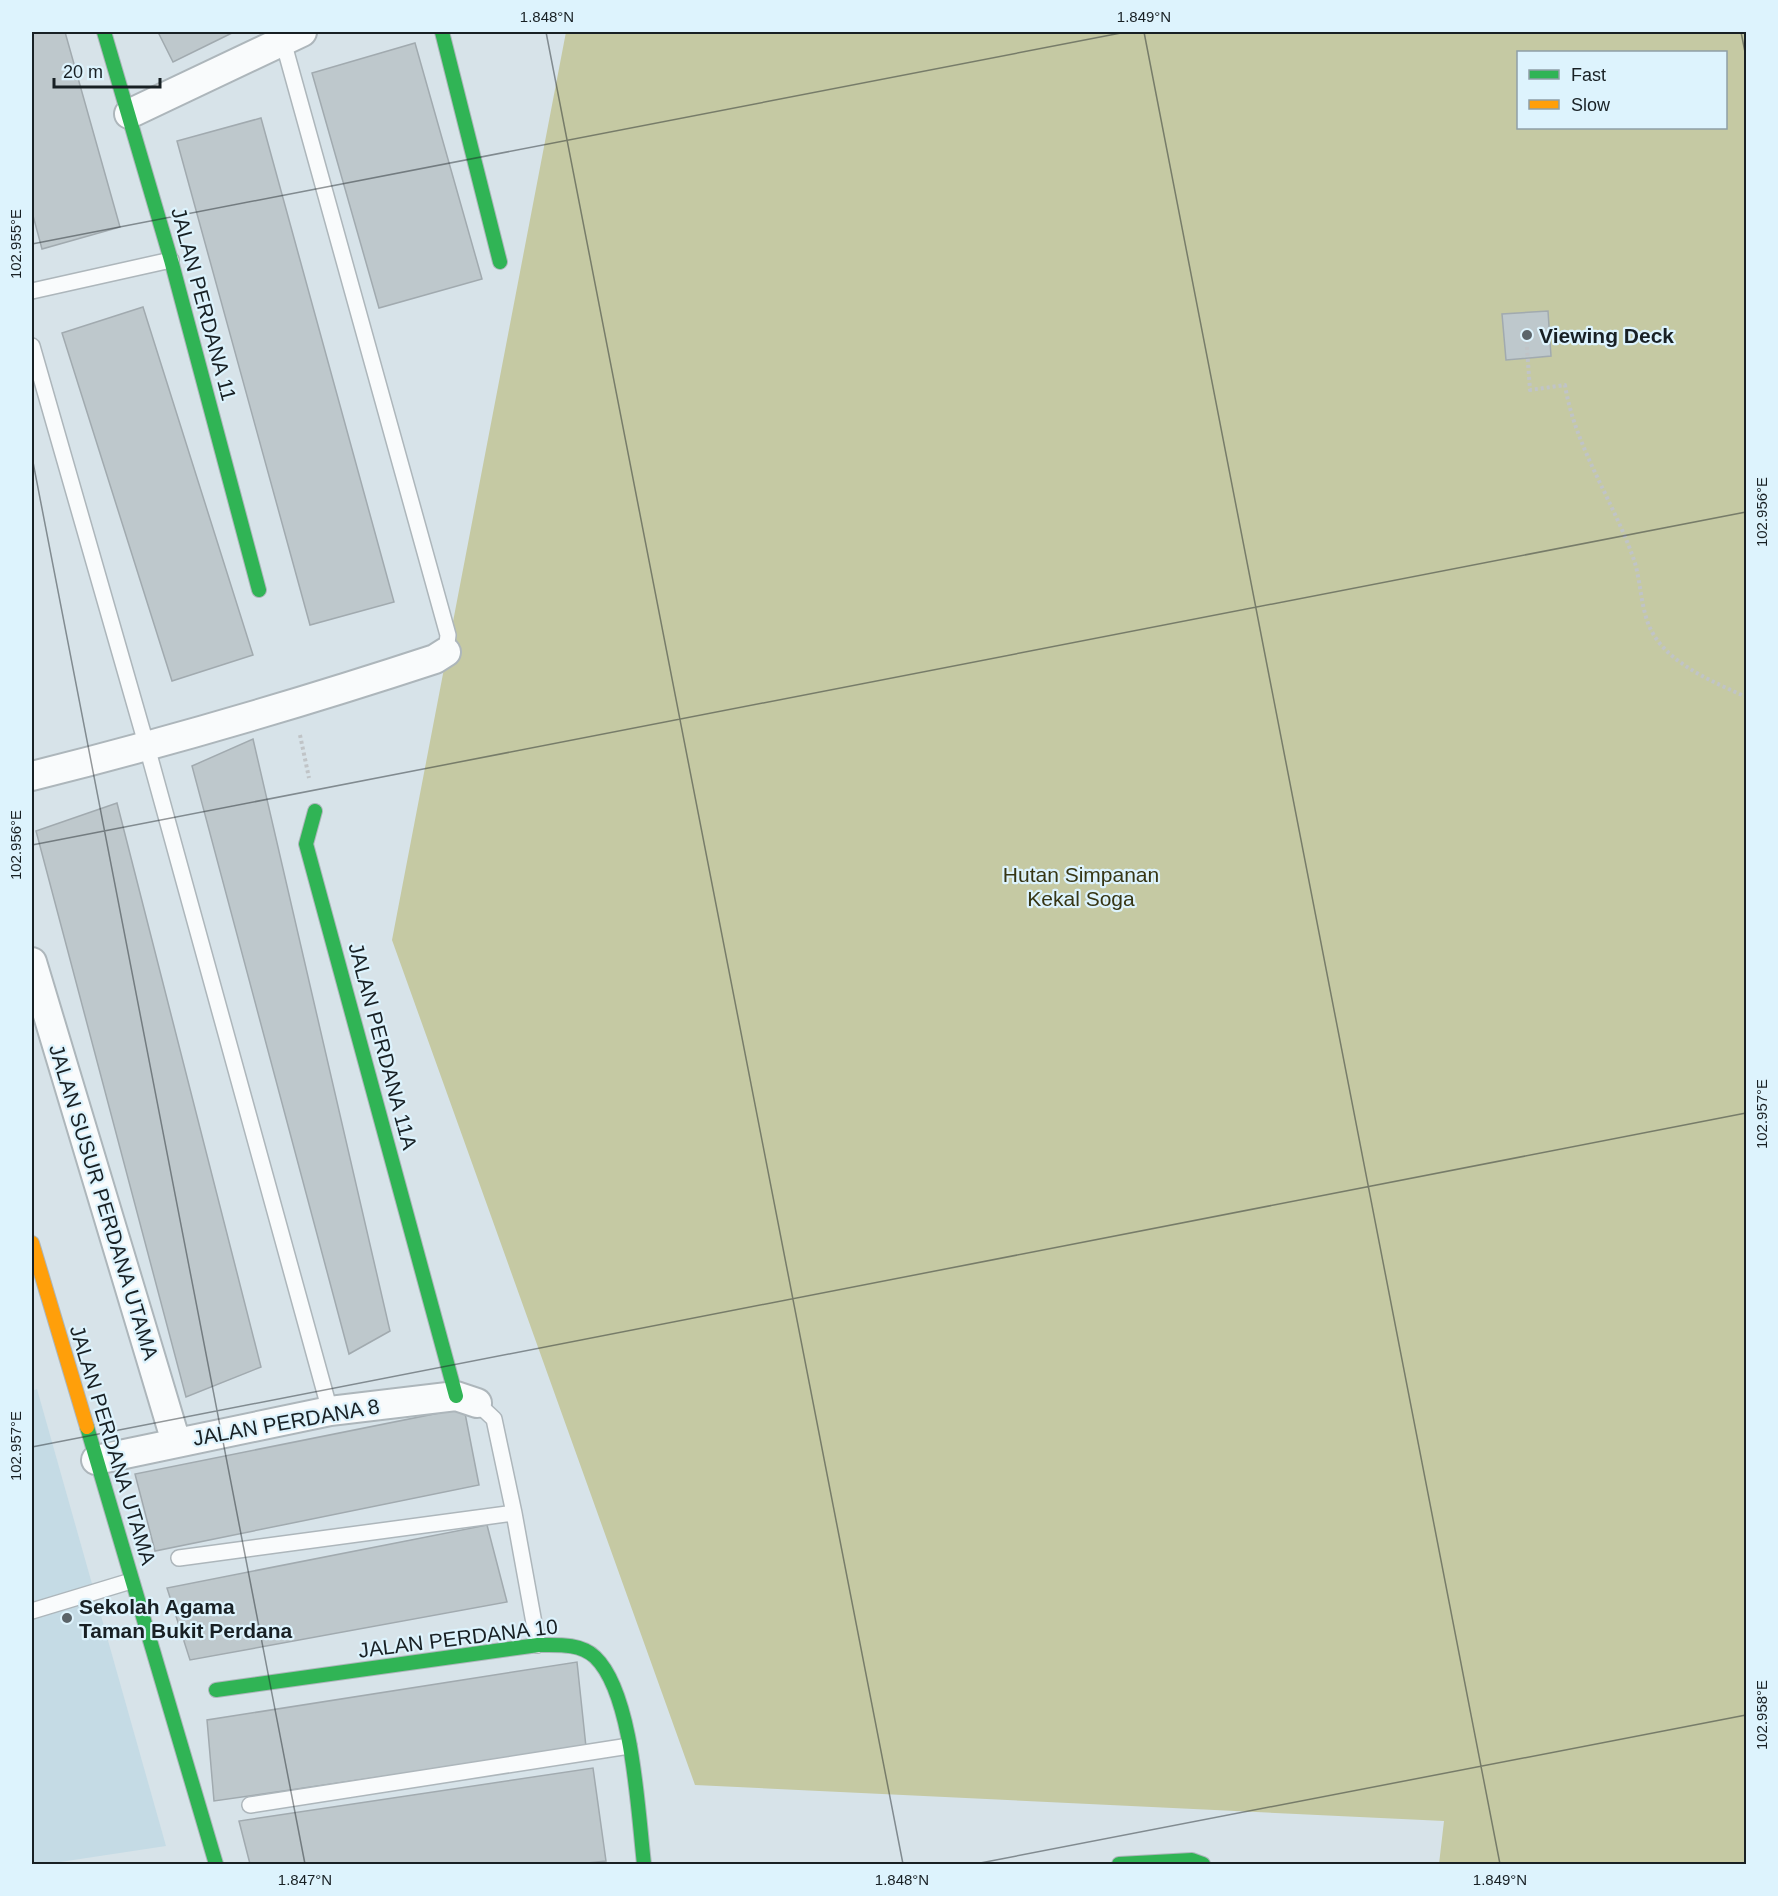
<svg xmlns="http://www.w3.org/2000/svg" width="1778" height="1896" font-family="Arial,sans-serif">
<rect width="100%" height="100%" fill="#d7e3e9"/>
<path fill="#c5dbe5" d="M37,1389L166,1846L47,1864H32V1391Z"/>
<path fill="#c5c9a3" fill-rule="evenodd" d="M566,32H1746V1864H1439L1444,1821L695,1785L392,940ZM1518,52H1726V128H1518Z"/>
<path fill="#bec8cc" stroke="#a1aaaf" stroke-width="1.5" d="M32,32H65L120,227L42,249L32,212Z
M158,32H234L173,62Z
M415,43L482,279L379,308L312,73Z
M261,118L394,602L310,625L177,141Z
M143,307L253,655L172,681L62,333Z
M1548,311L1551,356L1506,360L1502,314Z
M253,739L390,1331L349,1354L192,766Z
M117,803L261,1367L186,1397L36,831Z
M464,1408L479,1485L155,1551L135,1474Z
M487,1525L507,1602L190,1660L167,1588Z
M577,1662L586,1747L214,1801L207,1720Z
M593,1768L606,1861L578,1864H250L239,1821Z"/>
<g fill="none" stroke-linecap="round" stroke-linejoin="round">
<g stroke="#adb6bb" stroke-width="18">
<path id="lane" d="M283,41L448,635L446,652
M32,291L171,260
M32,346L147,747L330,1411
M477,1403L494,1419L514,1513L538,1645
M179,1558L514,1513
M32,1611L131,1581
M250,1805L629,1746"/>
</g>
<g stroke="#adb6bb" stroke-width="32">
<path id="street" d="M129,114L302,32
M32,776C168,742 301,703 435,659L446,652
M32,962L176,1442
M96,1460L330,1411L456,1396L477,1403"/>
</g>
<g stroke="#adb6bb" stroke-width="16">
<path id="fast" d="M104,32L171,260L259,590
M442,32L500,262
M315,811L306,844L456,1396
M87,1427L216,1864
M216,1690L538,1645C557,1645 580,1643 595,1657C633,1693 638,1813 644,1864
M1119,1864L1192,1860L1203,1864"/>
</g>
<g stroke="#adb6bb" stroke-width="16">
<path id="slow" d="M32,1243L87,1427"/>
</g>
<path stroke="#c0c4c7" stroke-width="4" stroke-dasharray="3 3" stroke-linecap="butt" d="M1526,335L1530,390L1565,385C1575,448 1615,503 1635,563C1641,584 1641,610 1651,630C1668,664 1714,682 1746,697
M300,735L309,778"/>
<use href="#lane" stroke="#f9fbfc" stroke-width="15"/>
<use href="#street" stroke="#f9fbfc" stroke-width="28"/>
<use href="#fast" stroke="#30b455" stroke-width="14"/>
<use href="#slow" stroke="#ff9f0a" stroke-width="14"/>
</g>
<path fill="none" stroke="#182024" stroke-width="1.5" stroke-opacity="0.45" d="M546,32L903,1864M1144,32L1500,1864M1741,32L1746,57M32,244L1126,32M32,457L305,1864M32,845L1746,512M32,1447L1746,1113M975,1864L1746,1715"/>
<g fill="#5b6469" stroke="#ddf3fd" stroke-width="2">
<circle cx="1527" cy="335" r="6"/>
<circle cx="67" cy="1618" r="6"/>
</g>
<g text-anchor="middle" dominant-baseline="central" stroke-width="4.5" stroke-linejoin="round" paint-order="stroke">
<g font-size="21" fill="#182024" stroke="#ddf3fd">
<text transform="translate(204 304) rotate(75)">JALAN PERDANA 11</text>
<text transform="translate(383 1046) rotate(75)">JALAN PERDANA 11A</text>
<text transform="translate(104 1202) rotate(73)">JALAN SUSUR PERDANA UTAMA</text>
<text transform="translate(286 1422) rotate(-10)">JALAN PERDANA 8</text>
<text transform="translate(113 1445) rotate(73)">JALAN PERDANA UTAMA</text>
<text transform="translate(458 1638) rotate(-7)">JALAN PERDANA 10</text>
</g>
<g font-size="21" font-weight="bold" fill="#182024" stroke="#ddf3fd" text-anchor="start">
<text x="1539" y="335">Viewing Deck</text>
<text x="79" y="1606">Sekolah Agama<tspan x="79" dy="24">Taman Bukit Perdana</tspan></text>
</g>
<g font-size="21" fill="#363513" stroke="#ddf3fd">
<text x="1081" y="874">Hutan Simpanan<tspan x="1081" dy="24">Kekal Soga</tspan></text>
</g>
</g>
<rect width="1778" height="1896" fill="none" stroke="#ddf3fd" stroke-width="66"/>
<rect x="1517" y="51" width="210" height="78" fill="#ddf3fd" stroke="#8e9fa6" stroke-width="1.5"/>
<rect x="1529" y="70" width="30" height="9" fill="#30b455" stroke="#8e9fa6" stroke-width="1.5"/>
<text x="1571" y="81" font-size="18" fill="#182024">Fast</text>
<rect x="1529" y="100" width="30" height="9" fill="#ff9f0a" stroke="#8e9fa6" stroke-width="1.5"/>
<text x="1571" y="111" font-size="18" fill="#182024">Slow</text>
<path d="M54 78v9h106v-9" fill="none" stroke="#182024" stroke-width="3"/>
<text x="63" y="78" font-size="18" fill="#182024" stroke="#ddf3fd" stroke-width="4.5" paint-order="stroke">20 m</text>
<rect x="33" y="33" width="1712" height="1830" fill="none" stroke="#182024" stroke-width="2"/>
<g font-size="15" text-anchor="middle" fill="#182024">
<text x="547" y="22">1.848°N</text>
<text x="1144" y="22">1.849°N</text>
<text transform="translate(16 244) rotate(-90)" y="5">102.955°E</text>
<text transform="translate(1762 512) rotate(-90)" y="5">102.956°E</text>
<text transform="translate(16 845) rotate(-90)" y="5">102.956°E</text>
<text transform="translate(1762 1114) rotate(-90)" y="5">102.957°E</text>
<text transform="translate(16 1446) rotate(-90)" y="5">102.957°E</text>
<text transform="translate(1762 1715) rotate(-90)" y="5">102.958°E</text>
<text x="305" y="1885">1.847°N</text>
<text x="902" y="1885">1.848°N</text>
<text x="1500" y="1885">1.849°N</text>
</g>
</svg>
